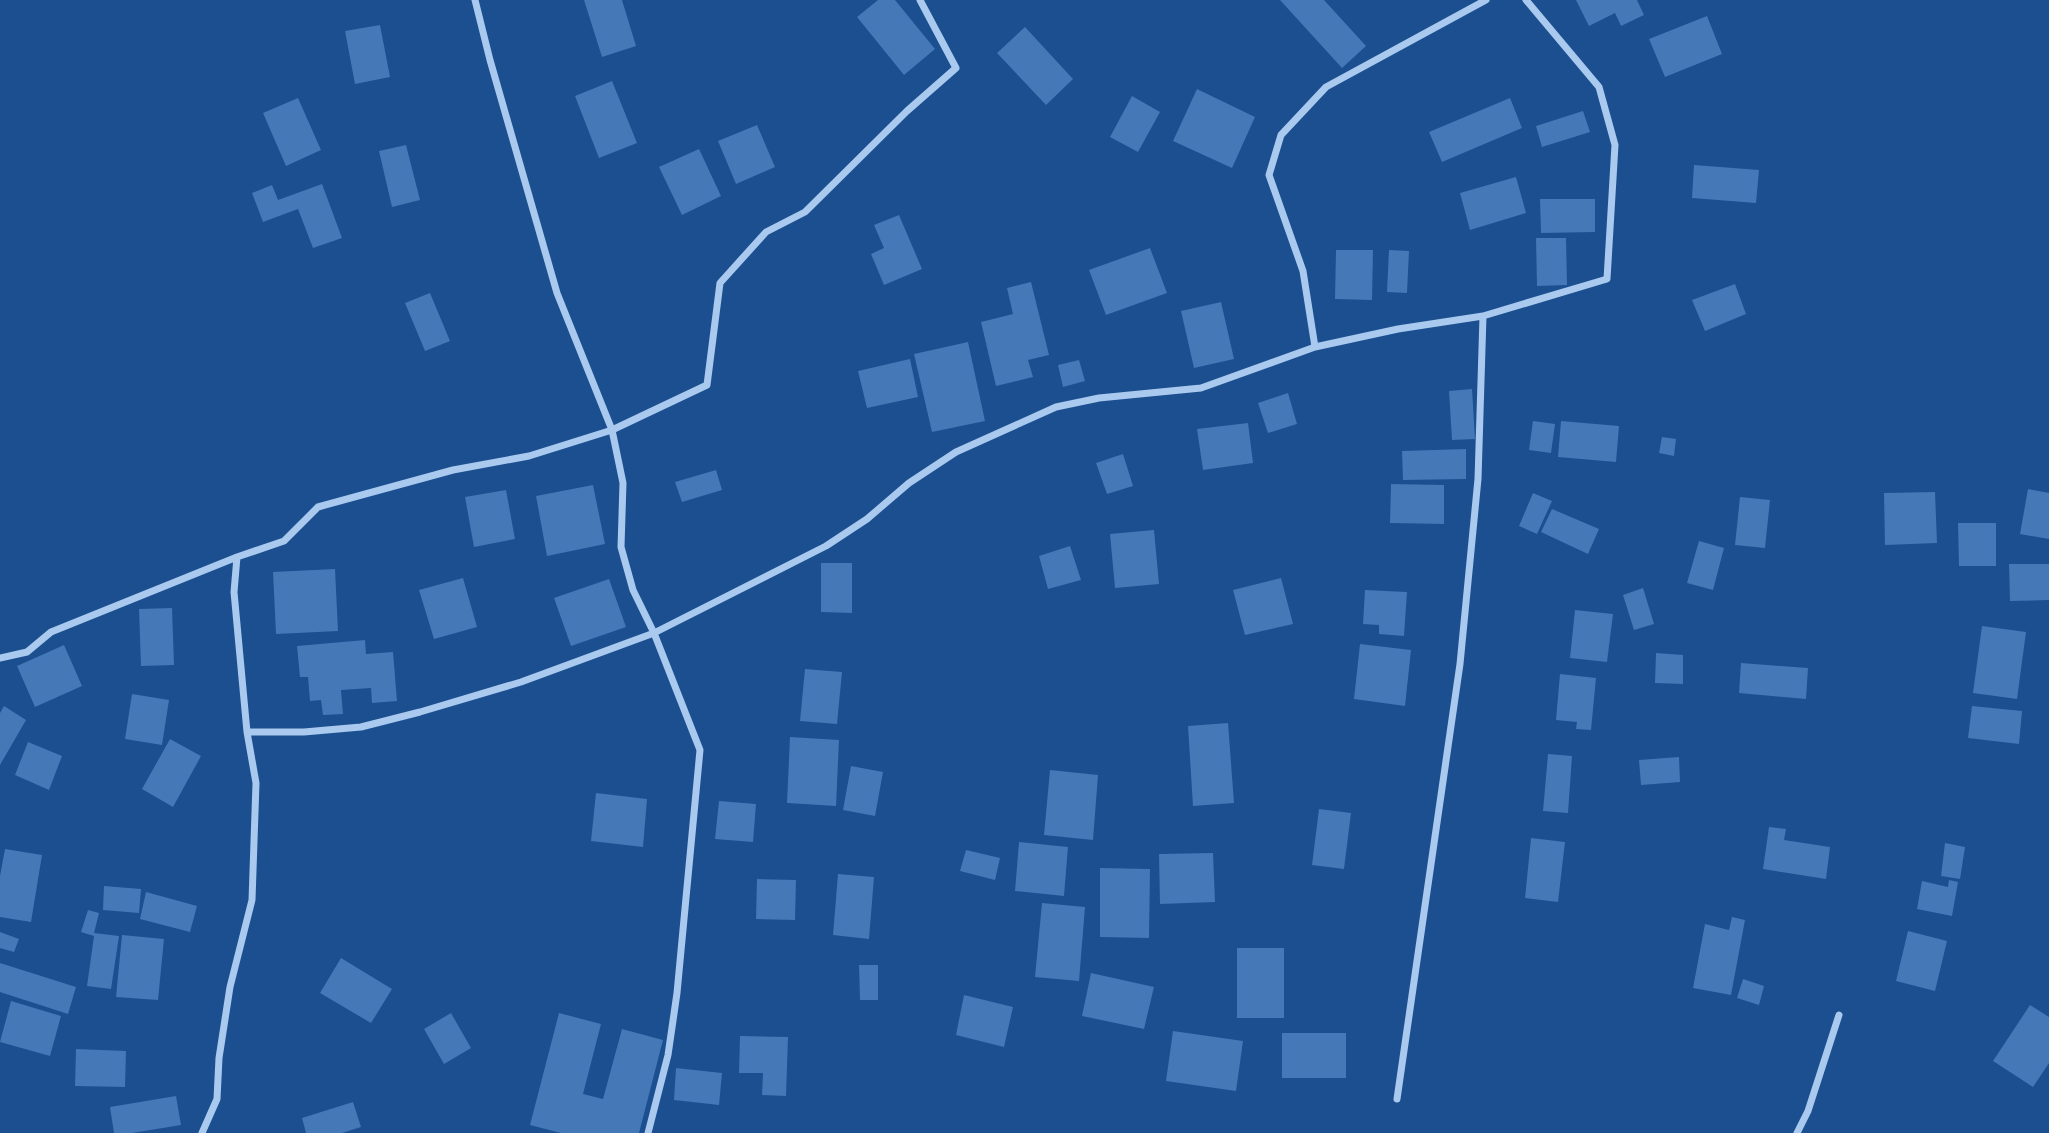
<svg xmlns="http://www.w3.org/2000/svg" width="2049" height="1133" font-family="'Noto Sans',sans-serif">
<rect width="100%" height="100%" fill="#1b4f8f"/>
<path fill="#4478b7" d="M584,0H622L636,46L602,57Z
M878,0H895L935,49L904,75L857,17Z
M1280,0H1324L1366,46L1342,68Z
M1576,0H1637L1644,15L1621,26L1615,13L1589,26Z
M1707,16L1722,54L1665,77L1649,39Z
M380,25L390,77L355,84L345,31Z
M1025,27L1073,79L1046,105L997,53Z
M612,81L637,143L599,158L575,96Z
M1197,89L1255,117L1232,168L1173,141Z
M1132,96L1160,112L1138,152L1110,137Z
M298,98L321,150L286,166L263,113Z
M1510,98L1522,128L1442,162L1429,132Z
M1583,111L1590,132L1542,147L1536,126Z
M757,125L775,167L736,184L718,141Z
M406,145L420,200L392,207L379,151Z
M699,149L721,196L682,215L659,167Z
M1694,165L1759,170L1756,203L1692,198Z
M1516,177L1526,213L1470,230L1460,193Z
M322,184L342,238L313,248L298,209L263,222L252,193L272,185L278,200Z
M1540,199H1595V232L1541,233Z
M899,215L922,269L884,285L871,254L884,248L874,225Z
M1536,238H1566L1567,285L1537,286Z
M1150,248L1167,293L1106,315L1089,270Z
M1336,250H1373L1372,300L1335,299Z
M1389,250L1409,251L1407,293L1387,292Z
M1031,282L1049,355L1028,360L1033,377L996,386L981,322L1013,314L1007,288Z
M1735,284L1746,314L1705,331L1692,300Z
M430,293L450,341L425,351L405,303Z
M1221,302L1234,359L1194,368L1181,311Z
M968,342L985,421L932,432L914,354Z
M910,359L918,397L867,408L858,371Z
M1079,360L1085,381L1063,387L1058,365Z
M1472,389L1475,439L1452,440L1449,391Z
M1288,393L1297,424L1268,433L1258,403Z
M1533,421L1555,424L1551,453L1529,450Z
M1561,421L1619,426L1616,462L1558,457Z
M1248,423L1253,463L1203,470L1197,429Z
M1662,437L1676,439L1674,456L1659,453Z
M1466,449V479L1403,480L1402,451Z
M1123,454L1133,486L1107,494L1096,463Z
M716,470L722,490L682,502L675,482Z
M1391,484L1444,485V524L1390,523Z
M593,485L605,544L547,556L536,496Z
M2028,489L2049,493V539L2020,534Z
M506,490L515,539L474,547L465,497Z
M1935,492L1937,543L1885,545L1884,493Z
M1533,493L1552,501L1537,534L1519,526Z
M1740,497L1770,500L1765,548L1735,545Z
M1552,509L1599,529L1588,554L1541,532Z
M1958,523H1996V566H1959Z
M1154,530L1159,584L1115,588L1110,534Z
M1699,541L1724,548L1713,590L1687,583Z
M1070,546L1081,580L1048,589L1039,556Z
M821,563H852V613L821,612Z
M2009,564H2049V600L2010,601Z
M335,569L338,631L276,634L273,572Z
M463,578L477,627L434,639L419,590Z
M1281,578L1293,624L1245,635L1233,590Z
M609,579L626,627L571,646L554,598Z
M1643,588L1654,624L1634,630L1623,595Z
M1365,590L1407,592L1404,636L1379,634V625L1363,624Z
M172,608L174,665L141,666L139,609Z
M1575,610L1613,614L1607,662L1570,658Z
M1982,626L2026,632L2017,699L1973,693Z
M365,640L366,654L393,652L397,701L372,703L371,688L341,690L343,714L323,715L321,700L310,701L308,677H300L297,646Z
M1360,644L1411,650L1405,706L1354,699Z
M64,645L82,686L35,707L17,666Z
M1656,653L1683,655V684L1655,683Z
M1741,663L1808,668L1806,699L1739,693Z
M805,669L842,672L837,724L800,721Z
M1560,674L1596,678L1591,730L1576,729L1577,722L1556,720Z
M132,694L169,700L162,745L125,739Z
M4,706L26,720L0,765V713Z
M1972,706L2022,711L2019,744L1968,738Z
M1228,723L1234,803L1193,806L1188,726Z
M790,737L839,740L836,806L787,803Z
M170,739L201,756L173,807L142,789Z
M28,742L62,756L49,790L15,775Z
M1548,754L1572,756L1568,813L1543,811Z
M1679,757L1680,782L1641,785L1639,760Z
M851,766L883,772L875,816L843,810Z
M1050,770L1098,775L1093,840L1044,835Z
M596,793L647,799L643,847L591,841Z
M719,801L756,804L753,842L715,839Z
M1319,809L1351,813L1344,869L1312,865Z
M1769,827L1786,829L1784,840L1830,847L1826,879L1763,869Z
M1531,838L1565,842L1558,902L1525,898Z
M1019,842L1068,847L1064,896L1015,891Z
M1945,843L1965,847L1960,879L1941,876Z
M5,849L42,855L31,922L0,917V876Z
M966,850L1000,858L995,880L960,871Z
M1213,853L1215,902L1160,904L1159,854Z
M1100,868L1150,869L1149,938L1100,937Z
M838,874L874,877L869,939L833,935Z
M757,879L796,880L795,920L756,919Z
M1949,880L1958,882L1952,916L1917,909L1922,881L1948,887Z
M104,886L141,889L139,913L103,910Z
M146,892L197,906L190,932L140,919Z
M1042,903L1085,907L1079,981L1035,977Z
M88,910L99,913L94,933L119,936L111,989L87,986L94,936L81,932Z
M1732,917L1745,920L1731,995L1693,988L1705,924L1729,930Z
M1908,931L1947,941L1935,991L1896,981Z
M0,932L19,939L14,952L0,948Z
M122,935L164,939L158,1000L116,997Z
M1237,948H1284V1018H1237Z
M341,958L392,989L371,1023L320,993Z
M0,963L76,987L68,1014L0,992Z
M859,965H878V1000H860Z
M1091,973L1154,987L1144,1029L1082,1016Z
M1743,979L1764,986L1759,1005L1737,998Z
M964,995L1013,1007L1004,1047L956,1035Z
M11,1001L61,1016L50,1056L0,1042Z
M2030,1005L2049,1017V1063L2033,1087L1993,1061Z
M451,1013L471,1048L444,1064L424,1029Z
M559,1013L601,1024L583,1094L603,1099L622,1029L663,1040L639,1133H561L530,1125Z
M1173,1031L1243,1041L1236,1091L1166,1081Z
M1282,1033H1346V1078H1282Z
M740,1036L788,1037L786,1096L762,1095L763,1073H739Z
M76,1049L126,1051L125,1087L75,1086Z
M676,1068L722,1073L719,1105L674,1100Z
M176,1096L181,1125L132,1133H114L110,1107Z
M353,1102L361,1127L342,1133H306L302,1118Z"/>
<g fill="none" stroke-linecap="round" stroke-linejoin="round">
<path stroke="#a9c9ee" stroke-width="7" d="M475,0L490,60L557,293L612,430L623,483L621,547L633,590L654,633L700,750L677,993L668,1055L648,1133
M1315,347L1303,271L1269,175L1281,135L1326,87L1486,0
M0,658L27,652L51,632L237,557L284,541L318,507L453,470L529,456L612,430L707,385L720,283L766,232L805,212L907,111L956,68L920,0
M247,732H304L361,727L420,712L521,682L654,633L826,546L867,519L909,483L956,452L1056,407L1099,398L1201,388L1315,347L1398,329L1483,316
M1397,1099L1460,664L1478,479L1483,316L1607,279L1615,145L1599,87L1526,0
M202,1133L217,1099L219,1058L230,987L252,900L256,783L247,732L234,592L237,557
M1797,1133L1808,1111L1839,1015"/>
</g>
</svg>
